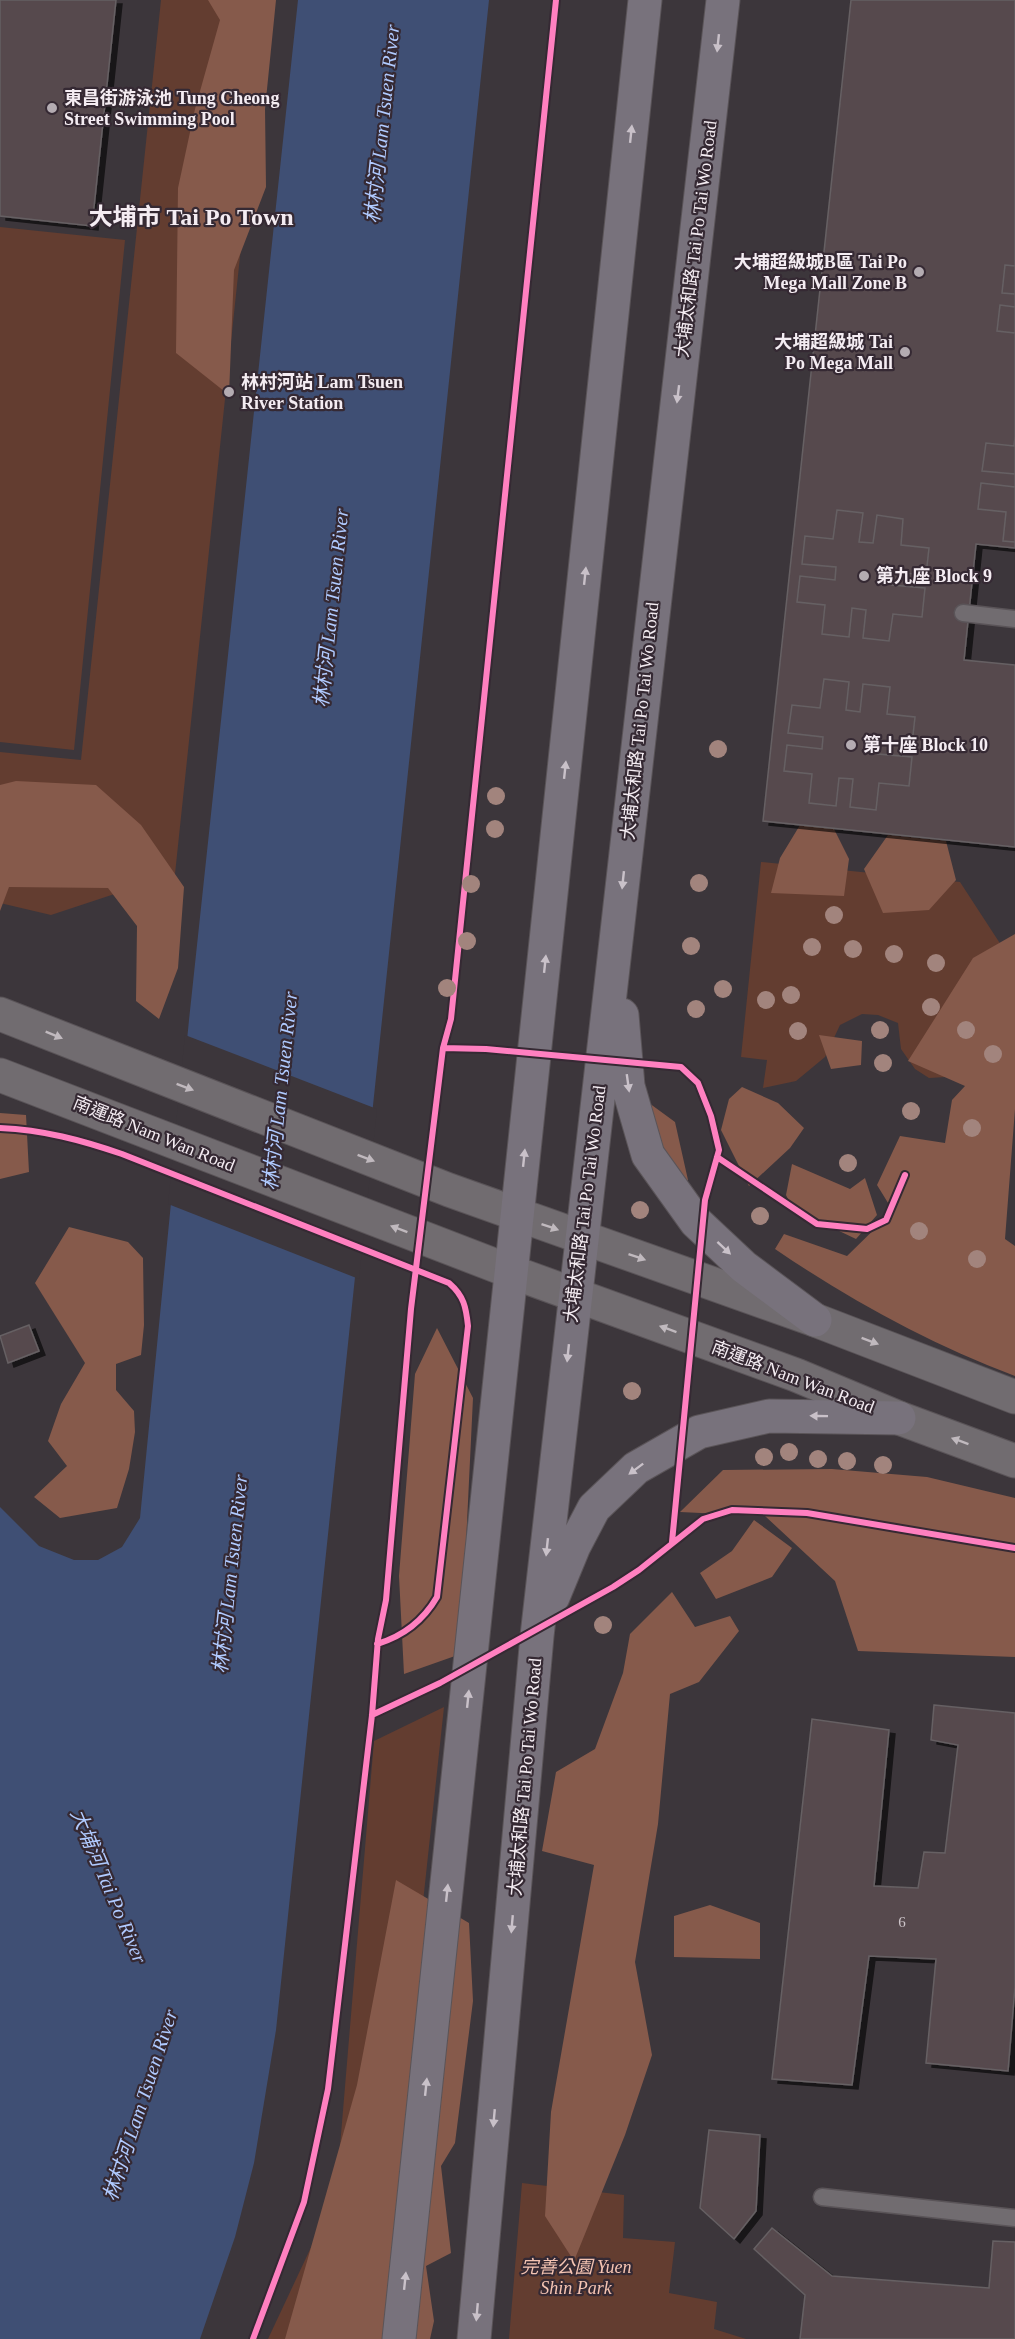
<svg xmlns="http://www.w3.org/2000/svg" width="1015" height="2339" font-family="'Times New Roman','Noto Sans TC',serif">
<defs>
<filter id="shadow"><feDropShadow dx="6" dy="4" stdDeviation="0" flood-color="#0009"/></filter>
</defs>
<rect width="100%" height="100%" fill="#3c363b"/>
<path fill="#633d30" d="M161,0H267L175,874L51,915L0,903V752L81,760Z
M0,227L125,240L74,750L0,742Z
M761,862L960,882L1003,948L966,1065L946,1077L929,1078L915,1069L901,1049L898,1023L878,1015L862,1014L840,1025L825,1057L796,1081L763,1088L767,1060L741,1057Z
M444,1707L376,2339H268L336,2194L374,1741Z
M522,2183L624,2195L623,2238L675,2242L669,2293L717,2302L714,2329L746,2339H509Z"/>
<path fill="#865a4b" d="M208,0H276L265,109L266,187L234,270L229,395L176,353L178,188L195,109L220,20Z
M16,781L96,785L141,825L184,887L178,968L159,1019L136,1001L137,926L108,888L9,887L0,911V785Z
M800,825L834,829L849,859L844,896L771,893L780,858Z
M888,835L946,841L956,880L929,910L883,913L864,869Z
M1015,934V1109L1005,1239L1015,1246V1376C930,1344 850,1300 775,1249L784,1234L847,1256L893,1211L877,1185L900,1136L945,1143L952,1100L965,1086L908,1061L973,958Z
M819,1035L862,1041L861,1065L831,1069Z
M742,1087L778,1103L804,1128L790,1148L749,1186L721,1130L729,1099Z
M649,1103L675,1122L688,1180L677,1188L658,1147Z
M0,1113L26,1115L29,1172L0,1179Z
M792,1164L850,1189L865,1178L877,1215L856,1239L793,1209L786,1195Z
M69,1227L128,1242L143,1258L144,1325L141,1355L116,1364V1390L134,1411L135,1432L129,1469L117,1508L60,1518L34,1497L67,1466L48,1441L61,1404L85,1363L35,1283Z
M437,1328L473,1398L464,1585L455,1656L404,1674L399,1576L415,1374Z
M832,1469L927,1477L1015,1498V1657L858,1651L835,1581L765,1516L680,1512L723,1470Z
M754,1520L792,1548L772,1577L716,1599L700,1573L732,1551Z
M672,1592L695,1627L730,1616L739,1631L699,1682L670,1694L658,1824L635,1962L652,2055L625,2135L574,2261L545,2216L551,2112L594,1865L542,1851L556,1772L595,1749L623,1673L630,1634Z
M396,1880L469,1923L473,2001L455,2143L441,2166L451,2253L426,2266L434,2321L430,2339H285L357,2085Z
M710,1905L760,1923V1959L674,1957V1916Z"/>
<path fill="#3f4f74" d="M298,0H489L276,2030L254,2163L235,2237L200,2339H0V1507L39,1546L74,1560H98L122,1547L140,1518L189,1020Z"/>
<path fill="#3c363b" d="M185,1035L377,1109L359,1279L168,1204Z"/>
<path fill="#564a4e" stroke="#666063" stroke-width="1.5" filter="url(#shadow)" d="M0,0H116L92,226L0,216Z
M851,0H1015V548L976,544L964,660L1015,665V847L763,821Z
M1005,265L1015,266V294L1002,293Z
M1000,305L1015,307V333L997,331Z
M1015,437V474L982,471L986,443L1014,446Z
M981,483L1015,487V542L1003,541L1006,512L978,509Z
M837,510L863,513L859,542L873,543L877,515L903,519L901,545L929,548L926,575L893,572L892,585L925,588L922,617L893,614L889,641L863,638L866,610L852,608L849,637L822,634L825,605L797,602L800,576L835,580L836,567L802,564L805,536L833,539Z
M824,679L849,682L846,710L860,712L863,684L890,687L887,714L915,717L912,744L879,740L878,754L912,757L909,786L879,783L876,810L850,807L853,779L839,778L836,806L809,803L812,774L784,771L787,745L822,749L823,737L788,733L792,705L820,708Z
M29,1325L39,1351L8,1363L0,1336Z
M934,1705L1015,1713V1987L1008,2071L926,2063L936,1959L869,1956L852,2085L772,2079L812,1719L889,1730L874,1886L918,1888L924,1852L945,1853L958,1745L931,1740Z
M709,2130L760,2135L756,2211L734,2239L700,2208Z
M772,2228L832,2276L989,2288L993,2241L1015,2242V2339H800L805,2295L754,2249Z"/>
<g fill="none" stroke-linecap="round" stroke-linejoin="round">
<g stroke="#5a5458" stroke-width="19">
<path id="service" d="M963,613L1015,619
M822,2197L1015,2218"/>
</g>
<g stroke="#5a5458" stroke-width="35">
<path id="secondary" d="M0,1014L449,1190L815,1320L1015,1397
M0,1075L512,1272L796,1375L899,1418L1015,1461"/>
</g>
<g stroke="#5a5458" stroke-width="35">
<path id="primary" d="M622,1015L628,1086L648,1155L696,1222L744,1267L815,1320
M553,1597L574,1546L594,1508L636,1468L699,1432L769,1416L899,1418
M399,2339L645,0
M474,2339L537,1636L723,0"/>
</g>
<use href="#service" stroke="#716c70" stroke-width="16"/>
<use href="#secondary" stroke="#716c70" stroke-width="33"/>
<use href="#primary" stroke="#78727c" stroke-width="33"/>
<g stroke="#352933" stroke-width="10">
<path id="cycleway" d="M443,1048L486,1049L681,1067L698,1083L711,1116L719,1150L705,1200L672,1542
M0,1128C44,1130 81,1140 122,1154L449,1283C464,1296 466,1307 468,1326L437,1597C423,1621 404,1636 377,1644
M717,1157L817,1224L867,1229L886,1220L905,1175
M372,1715L440,1683L613,1587L639,1570L703,1519L732,1510L807,1513L1015,1548
M253,2339L304,2202L328,2089L372,1715L378,1639L386,1600L411,1309L443,1048L451,1019L556,0"/>
</g>
<use href="#cycleway" stroke="#ff80c0" stroke-width="6"/>
</g>
<g fill="#a2847d">
<circle cx="718" cy="749" r="9"/>
<circle cx="496" cy="796" r="9"/>
<circle cx="495" cy="829" r="9"/>
<circle cx="699" cy="883" r="9"/>
<circle cx="471" cy="884" r="9"/>
<circle cx="834" cy="915" r="9"/>
<circle cx="467" cy="941" r="9"/>
<circle cx="691" cy="946" r="9"/>
<circle cx="812" cy="947" r="9"/>
<circle cx="853" cy="949" r="9"/>
<circle cx="894" cy="954" r="9"/>
<circle cx="936" cy="963" r="9"/>
<circle cx="447" cy="988" r="9"/>
<circle cx="723" cy="989" r="9"/>
<circle cx="791" cy="995" r="9"/>
<circle cx="766" cy="1000" r="9"/>
<circle cx="931" cy="1007" r="9"/>
<circle cx="696" cy="1009" r="9"/>
<circle cx="880" cy="1030" r="9"/>
<circle cx="966" cy="1030" r="9"/>
<circle cx="798" cy="1031" r="9"/>
<circle cx="993" cy="1054" r="9"/>
<circle cx="883" cy="1063" r="9"/>
<circle cx="911" cy="1111" r="9"/>
<circle cx="972" cy="1128" r="9"/>
<circle cx="848" cy="1163" r="9"/>
<circle cx="640" cy="1210" r="9"/>
<circle cx="760" cy="1216" r="9"/>
<circle cx="919" cy="1231" r="9"/>
<circle cx="977" cy="1259" r="9"/>
<circle cx="632" cy="1391" r="9"/>
<circle cx="789" cy="1452" r="9"/>
<circle cx="764" cy="1457" r="9"/>
<circle cx="818" cy="1459" r="9"/>
<circle cx="847" cy="1461" r="9"/>
<circle cx="883" cy="1465" r="9"/>
<circle cx="603" cy="1625" r="9"/>
</g>
<defs><path id="oneway-solid" d="M-6-.8H1V-3.2L6.5 0L1 3.2V.8H-6Z" transform="scale(1.5)"/></defs>
<g fill="#c9c1c9">
<use href="#oneway-solid" transform="translate(718 43) rotate(96)"/>
<use href="#oneway-solid" transform="translate(631 134) rotate(-84)"/>
<use href="#oneway-solid" transform="translate(678 394) rotate(97)"/>
<use href="#oneway-solid" transform="translate(585 576) rotate(-84)"/>
<use href="#oneway-solid" transform="translate(565 770) rotate(-84)"/>
<use href="#oneway-solid" transform="translate(623 880) rotate(96)"/>
<use href="#oneway-solid" transform="translate(545 964) rotate(-84)"/>
<use href="#oneway-solid" transform="translate(628 1083) rotate(82)"/>
<use href="#oneway-solid" transform="translate(524 1158) rotate(-84)"/>
<use href="#oneway-solid" transform="translate(724 1248) rotate(43)"/>
<use href="#oneway-solid" transform="translate(568 1353) rotate(96)"/>
<use href="#oneway-solid" transform="translate(819 1416) rotate(-179)"/>
<use href="#oneway-solid" transform="translate(636 1469) rotate(143)"/>
<use href="#oneway-solid" transform="translate(547 1547) rotate(96)"/>
<use href="#oneway-solid" transform="translate(468 1699) rotate(-84)"/>
<use href="#oneway-solid" transform="translate(447 1893) rotate(-84)"/>
<use href="#oneway-solid" transform="translate(512 1924) rotate(95)"/>
<use href="#oneway-solid" transform="translate(426 2087) rotate(-84)"/>
<use href="#oneway-solid" transform="translate(494 2118) rotate(95)"/>
<use href="#oneway-solid" transform="translate(405 2281) rotate(-84)"/>
<use href="#oneway-solid" transform="translate(477 2312) rotate(95)"/>
</g>
<g fill="#c0b9be">
<use href="#oneway-solid" transform="translate(54 1035) rotate(22)"/>
<use href="#oneway-solid" transform="translate(185 1087) rotate(21)"/>
<use href="#oneway-solid" transform="translate(366 1158) rotate(21)"/>
<use href="#oneway-solid" transform="translate(550 1227) rotate(19)"/>
<use href="#oneway-solid" transform="translate(399 1229) rotate(-159)"/>
<use href="#oneway-solid" transform="translate(637 1257) rotate(19)"/>
<use href="#oneway-solid" transform="translate(668 1329) rotate(-160)"/>
<use href="#oneway-solid" transform="translate(870 1341) rotate(21)"/>
<use href="#oneway-solid" transform="translate(960 1441) rotate(-160)"/>
</g>
<g fill="#b4acb2" stroke="#352933" stroke-width="2">
<circle cx="52" cy="108" r="6"/>
<circle cx="919" cy="272" r="6"/>
<circle cx="905" cy="352" r="6"/>
<circle cx="229" cy="392" r="6"/>
<circle cx="864" cy="576" r="6"/>
<circle cx="851" cy="745" r="6"/>
</g>
<g text-anchor="middle" dominant-baseline="central" stroke-width="4.5" stroke-linejoin="round" paint-order="stroke">
<g font-size="15" fill="#ccc4c9">
<text x="902" y="1922">6</text>
</g>
<g font-size="18" font-weight="bold" fill="#f4ecf2" stroke="#352933" text-anchor="start">
<text x="64" y="98">東昌街游泳池 Tung Cheong<tspan x="64" dy="21">Street Swimming Pool</tspan></text>
<text x="907" y="262" text-anchor="end">大埔超級城B區 Tai Po<tspan x="907" dy="21">Mega Mall Zone B</tspan></text>
<text x="893" y="342" text-anchor="end">大埔超級城 Tai<tspan x="893" dy="21">Po Mega Mall</tspan></text>
<text x="241" y="382">林村河站 Lam Tsuen<tspan x="241" dy="21">River Station</tspan></text>
<text x="876" y="576">第九座 Block 9</text>
<text x="863" y="745">第十座 Block 10</text>
</g>
<g font-size="18" fill="#f4ecf2" stroke="#352933">
<text transform="translate(696 239) rotate(-83)">大埔太和路 Tai Po Tai Wo Road</text>
<text transform="translate(640 721) rotate(-84)">大埔太和路 Tai Po Tai Wo Road</text>
<text transform="translate(154 1134) rotate(22)">南運路 Nam Wan Road</text>
<text transform="translate(585 1204) rotate(-83)">大埔太和路 Tai Po Tai Wo Road</text>
<text transform="translate(793 1377) rotate(21)">南運路 Nam Wan Road</text>
<text transform="translate(525 1777) rotate(-85)">大埔太和路 Tai Po Tai Wo Road</text>
</g>
<g font-size="18" font-style="italic" fill="#f5c4b3" stroke="#352933">
<text x="576" y="2267">完善公園 Yuen<tspan x="576" dy="21">Shin Park</tspan></text>
</g>
<g font-size="20" font-style="italic" fill="#b0caff" stroke="#352933">
<text transform="translate(382 124) rotate(-84)">林村河 Lam Tsuen River</text>
<text transform="translate(331 608) rotate(-84)">林村河 Lam Tsuen River</text>
<text transform="translate(280 1091) rotate(-84)">林村河 Lam Tsuen River</text>
<text transform="translate(230 1574) rotate(-84)">林村河 Lam Tsuen River</text>
<text transform="translate(109 1886) rotate(67)">大埔河 Tai Po River</text>
<text transform="translate(140 2105) rotate(-72)">林村河 Lam Tsuen River</text>
</g>
<g font-size="24" font-weight="bold" fill="#f4ecf2" stroke="#352933">
<text x="191" y="217">大埔市 Tai Po Town</text>
</g>
</g>
</svg>
